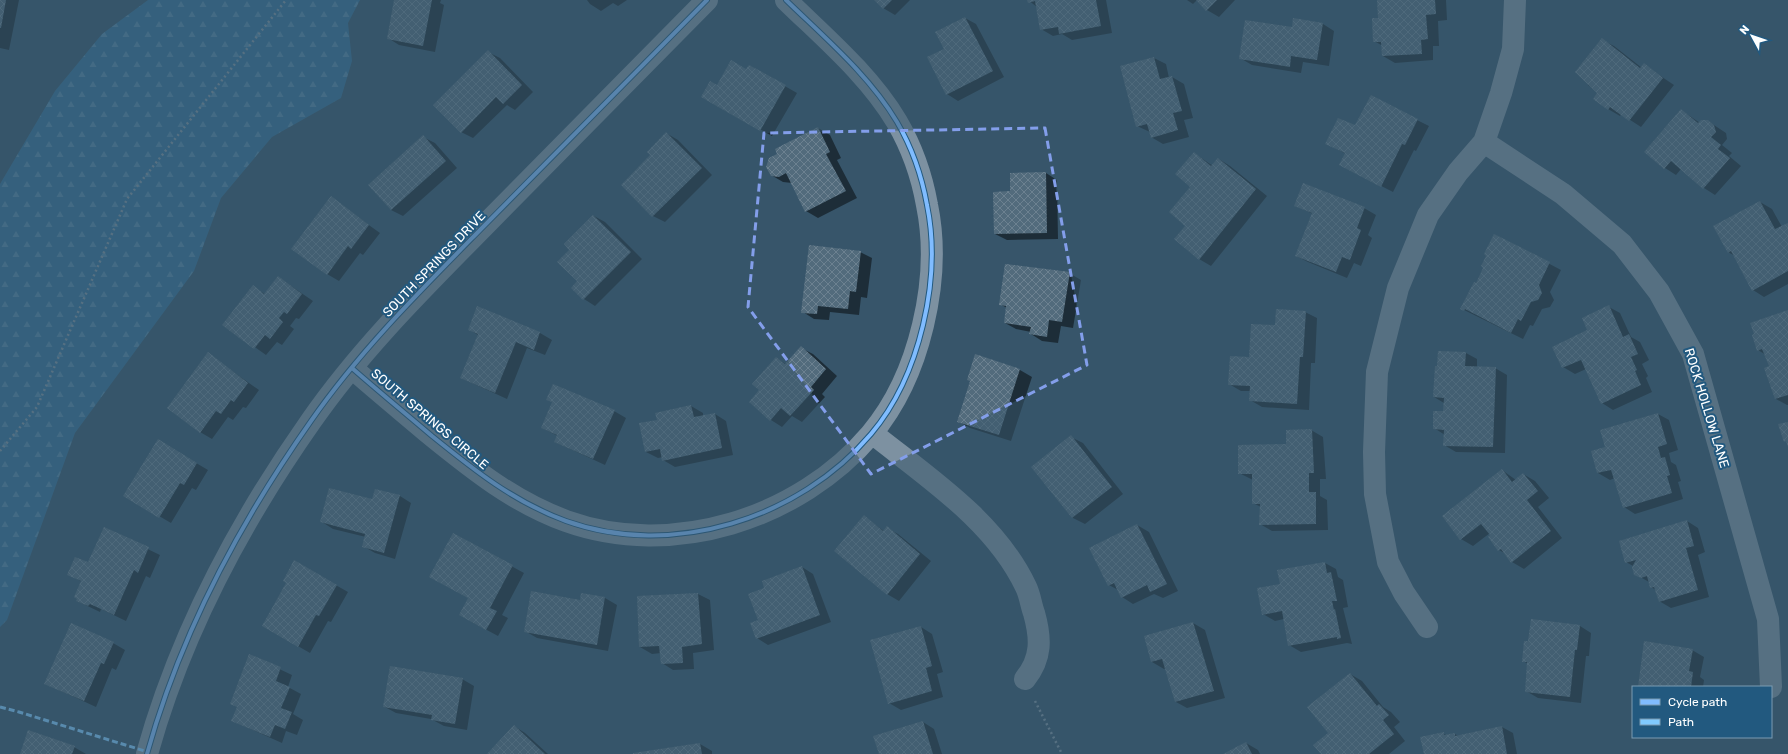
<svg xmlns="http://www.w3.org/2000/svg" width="1788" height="754" font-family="Rubik,sans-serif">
<defs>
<pattern id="forest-firs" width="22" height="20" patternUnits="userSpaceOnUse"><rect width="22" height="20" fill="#346e94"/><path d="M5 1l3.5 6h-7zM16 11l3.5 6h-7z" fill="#5284a4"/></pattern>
<pattern id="building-cross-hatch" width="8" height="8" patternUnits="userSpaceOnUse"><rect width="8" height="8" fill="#526b7c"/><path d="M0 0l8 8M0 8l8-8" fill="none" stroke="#6c8190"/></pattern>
</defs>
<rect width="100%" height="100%" fill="#37556a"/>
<path fill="url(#forest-firs)" d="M148,0H360L348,23L352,61L341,98L272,137L221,198L194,271L75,433L7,620L0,627V184L55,91L102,34Z"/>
<path fill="#0007" d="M0,0H19L9,50L0,48Z
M395,0H441L440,3L444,5L435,52L399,45L388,38Z
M587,0H627L618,6L613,3L601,11L590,4Z
M876,0H910L895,15L883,8Z
M1028,0H1106L1112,33L1072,40L1062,34L1053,36L1041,29L1037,7Z
M1187,0H1197L1193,4Z
M1197,0H1235L1219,17L1207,10Z
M1378,0H1446L1447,20L1438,21L1439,46H1433V60L1395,63L1383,56V46L1374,41L1379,19Z
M965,18L976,24L1004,77L958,101L947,94L945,49Z
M1323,24L1334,31L1329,66L1303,62L1301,73L1252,65L1240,58L1292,28Z
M1602,40L1614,46L1642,68L1644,65L1674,85L1641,127L1621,114L1620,116L1608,109L1599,93L1588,85Z
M488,52L500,58L533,92L515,110L507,105L473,138L461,132Z
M1154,58L1166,64L1169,78L1172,77L1184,84L1193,118L1184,120L1189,137L1163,144L1151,137L1150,132L1137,126L1121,67Z
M750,66L797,93L772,136L702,97L747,71Z
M1681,110L1700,123L1708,121L1726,133L1727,139L1722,145L1732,153L1729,156L1741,166L1715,195L1704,188L1681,169L1676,175L1665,168L1645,152Z
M1417,120L1429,126L1416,151L1414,150L1393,192L1340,165L1346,154L1326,143L1355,126Z
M818,128L830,135L841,158L837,160L857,198L818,218L806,211L792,183L783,182L771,175Z
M666,133L678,140L712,175L665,222L653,216L652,155Z
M423,137L435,143L457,168L403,216L391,210Z
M1194,153L1213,166L1219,159L1230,166L1267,196L1211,266L1199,259L1187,226Z
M1046,173L1057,180L1058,239L1007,240L995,234L1011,192Z
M331,198L380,233L363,255L360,253L339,281L327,274Z
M1760,202L1772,209L1782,227L1788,224V284L1764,297L1753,290L1735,256L1728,252Z
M1295,205L1364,208L1376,215L1368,235L1372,238L1361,266L1354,263L1347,278L1308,262L1296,256L1313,214Z
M594,216L605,222L642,259L595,306L584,299L571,250Z
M1495,235L1561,270L1550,292L1554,300L1550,307L1542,309L1533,326L1530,325L1523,339L1462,309L1485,267Z
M860,252L872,258L867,298L861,297L859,315L830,312L829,320L814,319L803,312Z
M1069,273L1081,280L1073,328L1061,326L1058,343L1042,341L1031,334V332L1016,329L1005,323L1007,308L1000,304Z
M278,277L313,301L299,319L296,318L290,326L294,329L282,345L277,342L266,355L224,325L253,287L265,294Z
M1609,307L1620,313L1631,337L1640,342L1649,360L1642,364L1648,376L1646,378L1652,392L1613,410L1602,403L1586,369L1575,374L1563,367L1589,330Z
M478,308L540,333L552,340L545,355L527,348L507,399L461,378L478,335L469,329Z
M1788,311V405H1787L1776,399L1770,367L1766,355L1758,350Z
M1305,312L1317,318L1315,363H1311L1309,410L1262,407L1250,400L1251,391H1241L1229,384L1276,326Z
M801,348L813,354L837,376L822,394L825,397L802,422L792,416L782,427L771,420L750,402L760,390L776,358L786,364Z
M1466,353L1477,359V367L1495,368L1507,375L1505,453L1456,452L1444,445L1445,435L1434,428L1444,412V403L1434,397Z
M208,354L259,390L246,408L243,407L233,420L228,417L212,439L200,432Z
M976,356L1020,370L1032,377L1011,441L970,428L958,421L971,381Z
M691,406L703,413V416L715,414L726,421L733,455L675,467L663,460V457L658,458L646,452L658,420Z
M614,411L626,418L605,465L555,442L558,436L542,428Z
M1658,414L1669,420L1678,450L1669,453L1671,462L1676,465L1681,481L1678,482L1683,499L1635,514L1624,507L1615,478L1610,480L1598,473L1592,452L1606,448Z
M1311,430L1323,437L1326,479H1320V496L1327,500L1328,530L1272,531L1260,524L1261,507L1253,503V480L1239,473Z
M1071,437L1083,443L1123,494L1085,524L1073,518L1033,467Z
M169,447L208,470L196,490L192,488L171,523L125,496Z
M1502,470L1516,480L1523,474L1535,481L1549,498L1538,507L1562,538L1524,569L1512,562L1506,554L1499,550L1490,533L1473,546L1461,539L1443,517Z
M376,490L400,496L411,503L395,559L375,553L363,546L366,537L333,529L322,522L373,500Z
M864,517L884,531L887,528L898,534L931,561L899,601L887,594Z
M1687,521L1698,528L1705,552L1698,555L1709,597L1671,608L1659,601L1656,590L1651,587L1649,582L1635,574L1633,566L1626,562Z
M1137,525L1149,532L1178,591L1163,598L1154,594L1133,604L1122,597L1118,590L1109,585Z
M104,528L160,555L150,578L146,576L126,621L101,609L100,612L77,601L82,582L69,574L89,564Z
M453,534L524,573L502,615L508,618L498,636L472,622L469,598Z
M295,562L348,592L331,622L328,621L310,653L263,626L287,583Z
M1325,563L1336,569L1338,577L1343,580L1348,607L1343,608L1352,644L1347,643L1301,652L1289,645L1284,619L1275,621L1263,614L1281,584Z
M802,567L813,574L831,622L768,645L757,638L766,589Z
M582,594L605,598L617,605L608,651L537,638L525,631L580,601Z
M698,594L710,600L714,650L693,653L694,669L673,670L662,663L661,653L652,654L640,647Z
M1193,623L1205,630L1225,698L1187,708L1176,702L1166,668L1164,669L1152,662L1145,637Z
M1580,626L1591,633L1589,656H1586L1581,703L1538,698L1526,691L1528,664L1523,661Z
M921,627L932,634L943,672L937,674L943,697L901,710L889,703Z
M113,643L125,650L116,670L112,668L96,707L46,684Z
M1692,650L1704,657L1700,677L1704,680L1703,687H1638Z
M250,655L292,675L288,687L301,694L293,714L303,720L297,735L286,731L282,743L233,721L238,707Z
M1350,674L1362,681L1383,707L1391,712L1400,722L1394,727L1405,741L1389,754H1322Z
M462,679L474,686L467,730L444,726L431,719L396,713L385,707Z
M923,722L934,729L942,754H880Z
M514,726L525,733L548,754H488Z
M1502,727L1513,733L1517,754H1425L1443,734L1447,735L1455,734L1458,736Z
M1246,743L1258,750L1260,754H1225Z
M700,744L712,751V754H634Z
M74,747L86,754H21Z"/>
<path fill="url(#building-cross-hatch)" d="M0,0H6L1,28H0Z
M394,0H432L423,46L387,39Z
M874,0H892L883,9Z
M1027,0H1096L1101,26L1059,34L1058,27L1040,30L1035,1L1028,3Z
M1196,0H1217L1206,11Z
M1377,0H1435L1436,14L1426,15L1428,39L1421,40L1422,54L1382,56L1381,42H1373L1372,18H1378Z
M965,17L993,71L946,95L927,57L944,49L935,32Z
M1293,18L1323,23L1317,60L1291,56L1290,67L1239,59L1245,20L1292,27Z
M1602,38L1640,68L1644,63L1663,78L1629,121L1610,107L1608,110L1593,99L1597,93L1575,72Z
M488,50L522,85L503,104L496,97L461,133L433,105Z
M1154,57L1160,79L1172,76L1182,111L1173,113L1178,130L1151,138L1147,124L1136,127L1120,66Z
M731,60L746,69L749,65L786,85L760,131L701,97L710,81L717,85Z
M1371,95L1418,119L1405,145L1402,144L1381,187L1339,165L1345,153L1325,144L1338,118L1355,125Z
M1681,109L1698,123L1701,120H1708L1714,125L1716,132L1711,137L1721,145L1718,149L1730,158L1703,189L1671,161L1664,169L1644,152Z
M818,127L830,152L826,154L846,191L805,212L786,173L779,177L771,176L766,167L769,158L777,154L775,149Z
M666,132L702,168L652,217L621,185L650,155L647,152Z
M423,135L446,161L391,210L368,185Z
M1194,152L1211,166L1218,158L1256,189L1199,260L1174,239L1185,226L1169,212L1190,187L1175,174Z
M1046,172L1047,233L994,234L993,192L1010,191V173Z
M1303,183L1365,207L1357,228L1361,230L1350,260L1342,257L1336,272L1295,256L1312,213L1294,206Z
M331,196L369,225L351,249L348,246L327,275L291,249Z
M1760,201L1775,229L1788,223V271L1752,291L1731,251L1728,253L1713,226Z
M593,215L631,252L583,300L571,288L577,281L557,262L569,250L564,244Z
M1494,234L1550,262L1539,285L1542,293L1538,300L1531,302L1521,321L1518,319L1511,333L1465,309L1464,311L1460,309L1474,282L1476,283L1483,268L1481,266L1486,256L1484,254Z
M809,245L861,251L856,292L850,291L848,309L818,306L817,314L801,313Z
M1005,264L1070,272L1062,322L1049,320L1047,337L1029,334L1031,327L1004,323L1006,306L999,305Z
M278,276L302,294L287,314L284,312L279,318L283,322L270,339L265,335L254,349L222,325L253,285L264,294Z
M1609,305L1623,337L1629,334L1638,354L1631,357L1637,370L1635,371L1641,385L1601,404L1581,360L1562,368L1552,347L1587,330L1582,318Z
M477,306L540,332L534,350L516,342L495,393L460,378L478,334L468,330Z
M1276,309L1306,311L1303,357H1300L1297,404L1249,401L1250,386L1228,385L1230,356L1249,357L1251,324L1275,325Z
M1788,310V395L1775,399L1764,368L1769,366L1762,349L1757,351L1752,335L1754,334L1750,323Z
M801,346L826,369L811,387L814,390L790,416L781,408L770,421L749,402L759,390L752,384L776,357L785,364Z
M1438,351L1466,352L1465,366L1496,367L1493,447L1443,446L1444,430L1433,429V411H1443L1444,398L1433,397L1435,366H1437Z
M208,352L248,383L234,402L231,400L221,414L216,411L200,433L167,408Z
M975,354L1020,369L999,435L957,422L970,381L967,380Z
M553,384L615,410L593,459L554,442L557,435L541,428L552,402L546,400Z
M691,405L694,417L715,413L722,448L662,461L660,449L645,452L639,423L657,420L655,413Z
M1658,413L1667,444L1658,447L1661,458L1665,457L1670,475L1667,476L1672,493L1623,508L1611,470L1597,473L1591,451L1605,447L1600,430Z
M1788,422V447L1786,441L1784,442L1778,424Z
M1312,429L1314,473H1309V492H1316V524L1259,525L1260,504H1252V474H1238V445L1286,444V430Z
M1071,435L1112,487L1072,518L1031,467Z
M158,439L197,463L184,485L180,483L159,518L123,496Z
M1502,469L1512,482L1523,473L1538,491L1527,500L1551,531L1511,563L1501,549L1498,551L1488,537L1490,535L1481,524L1460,540L1442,516Z
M329,488L372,499L375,489L400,495L384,553L362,547L365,534L320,522Z
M864,515L883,531L887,526L920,554L887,595L834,551Z
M1687,520L1694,546L1686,548L1698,590L1659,602L1654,587L1650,588L1647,576L1641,578L1634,575L1632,567L1636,560L1625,563L1619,541Z
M1137,524L1167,584L1150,592L1147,585L1121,598L1114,583L1108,586L1089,548Z
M104,527L149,547L138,573L134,570L114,615L90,604L88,606L76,601L77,599L74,597L81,581L67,575L75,557L88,562Z
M453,533L513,565L490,608L497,611L486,630L459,615L468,598L429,577Z
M294,560L337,585L319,616L316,615L298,647L262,626L286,583L283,581Z
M1325,562L1327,573L1331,572L1337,601H1332L1334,610L1335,609L1341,638L1337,639V637L1288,646L1282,611L1262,615L1257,588L1280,584L1277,570Z
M802,566L820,615L756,639L750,623L758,620L748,594L764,588L762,581Z
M531,591L580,600L581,593L605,597L597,645L524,632Z
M698,593L702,644L682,647L683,663L661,664L659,646L639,647L637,596Z
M1531,619L1580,625L1577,650H1575L1570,697L1525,692L1527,662H1522L1524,641H1528Z
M1193,622L1214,691L1175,702L1162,659L1151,662L1144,636Z
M71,623L114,642L104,664L101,663L84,701L44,684Z
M921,626L932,666L926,668L932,691L888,704L870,640Z
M1644,641L1693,649L1689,671L1693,672L1691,687H1638Z
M249,654L281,667L276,681L290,687L281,708L292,712L285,729L275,725L270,737L231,721L237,707L230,704Z
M390,666L463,678L455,724L431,720L432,715L383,707Z
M1350,673L1377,706L1379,704L1389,715L1383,720L1394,734L1369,754H1321L1313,745L1328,733L1307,707Z
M923,721L933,754H879L873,736Z
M514,725L545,754H487Z
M1502,726L1507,754H1424L1420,737L1444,732V735L1455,733V736Z
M28,730L75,746L72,754H20Z
M1246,742L1252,754H1223Z
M700,743L702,754H633V753Z"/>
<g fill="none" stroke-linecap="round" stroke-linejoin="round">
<path stroke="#7d91a1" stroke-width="2.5" stroke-dasharray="2 3" stroke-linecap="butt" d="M0,451L37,407L127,199L286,0
M1035,701L1062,754"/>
<path stroke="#7d91a1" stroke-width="22" d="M1484,142L1563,194L1622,244L1659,292L1693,354L1768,619L1771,687
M352,368C378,391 405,413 432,436C474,470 514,502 566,521C672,559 799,519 871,434C920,376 942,278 927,205C922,177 911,146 897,122C869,75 825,38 786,0
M872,433C927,477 995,521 1026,587C1030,595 1031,605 1034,613C1041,638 1042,658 1025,679
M1427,627L1404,593L1388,562L1375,494L1374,452L1377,372L1398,288L1428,215L1458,172L1484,142L1501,93L1513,49L1515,0
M147,754C180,635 240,522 311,421C361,349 424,287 485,225C559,150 633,75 707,0"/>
<path stroke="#80caff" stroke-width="3" stroke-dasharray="6 3" stroke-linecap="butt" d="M0,707L19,712L148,752"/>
<g stroke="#22597f" stroke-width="6">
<path id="cycleway" d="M352,368C378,391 405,413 432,436C474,470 514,502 566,521C672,559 799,519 871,434C920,376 942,278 927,205C922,177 911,146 897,122C869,75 825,38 786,0
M147,754C180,635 240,522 311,421C361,349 424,287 485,225C559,150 633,75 707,0"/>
</g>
<use href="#cycleway" stroke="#80bcff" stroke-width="4"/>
</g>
<path d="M0 0H1788V754H0ZM1045,128L1087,365L871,474L748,307L764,133Z" fill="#37556a" fill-opacity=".55" fill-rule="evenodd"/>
<path fill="none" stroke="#839eea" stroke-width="3" stroke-dasharray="8 5" stroke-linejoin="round" d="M1045,128L1087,365L871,474L748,307L764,133Z"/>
<g text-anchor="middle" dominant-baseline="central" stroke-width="4" stroke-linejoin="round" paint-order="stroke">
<g font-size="13" fill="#fff" stroke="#22597f">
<text transform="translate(434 264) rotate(-46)">SOUTH SPRINGS DRIVE</text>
<text transform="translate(1707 408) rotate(73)">ROCK HOLLOW LANE</text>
<text transform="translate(430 419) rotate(40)">SOUTH SPRINGS CIRCLE</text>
</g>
</g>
<rect x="1632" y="686" width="140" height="52" fill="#22597f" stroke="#7a9bb2"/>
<rect x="1640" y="699" width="20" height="6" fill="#80bcff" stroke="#7a9bb2"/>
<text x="1668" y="706" font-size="12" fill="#ffffff">Cycle path</text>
<rect x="1640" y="719" width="20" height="6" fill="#80caff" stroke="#7a9bb2"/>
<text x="1668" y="726" font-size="12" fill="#ffffff">Path</text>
<g transform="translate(1752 36) rotate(310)" stroke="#22597f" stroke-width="3" paint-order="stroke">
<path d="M0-3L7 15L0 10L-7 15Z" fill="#ffffff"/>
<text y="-6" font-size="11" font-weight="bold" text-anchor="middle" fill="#ffffff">N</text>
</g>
</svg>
